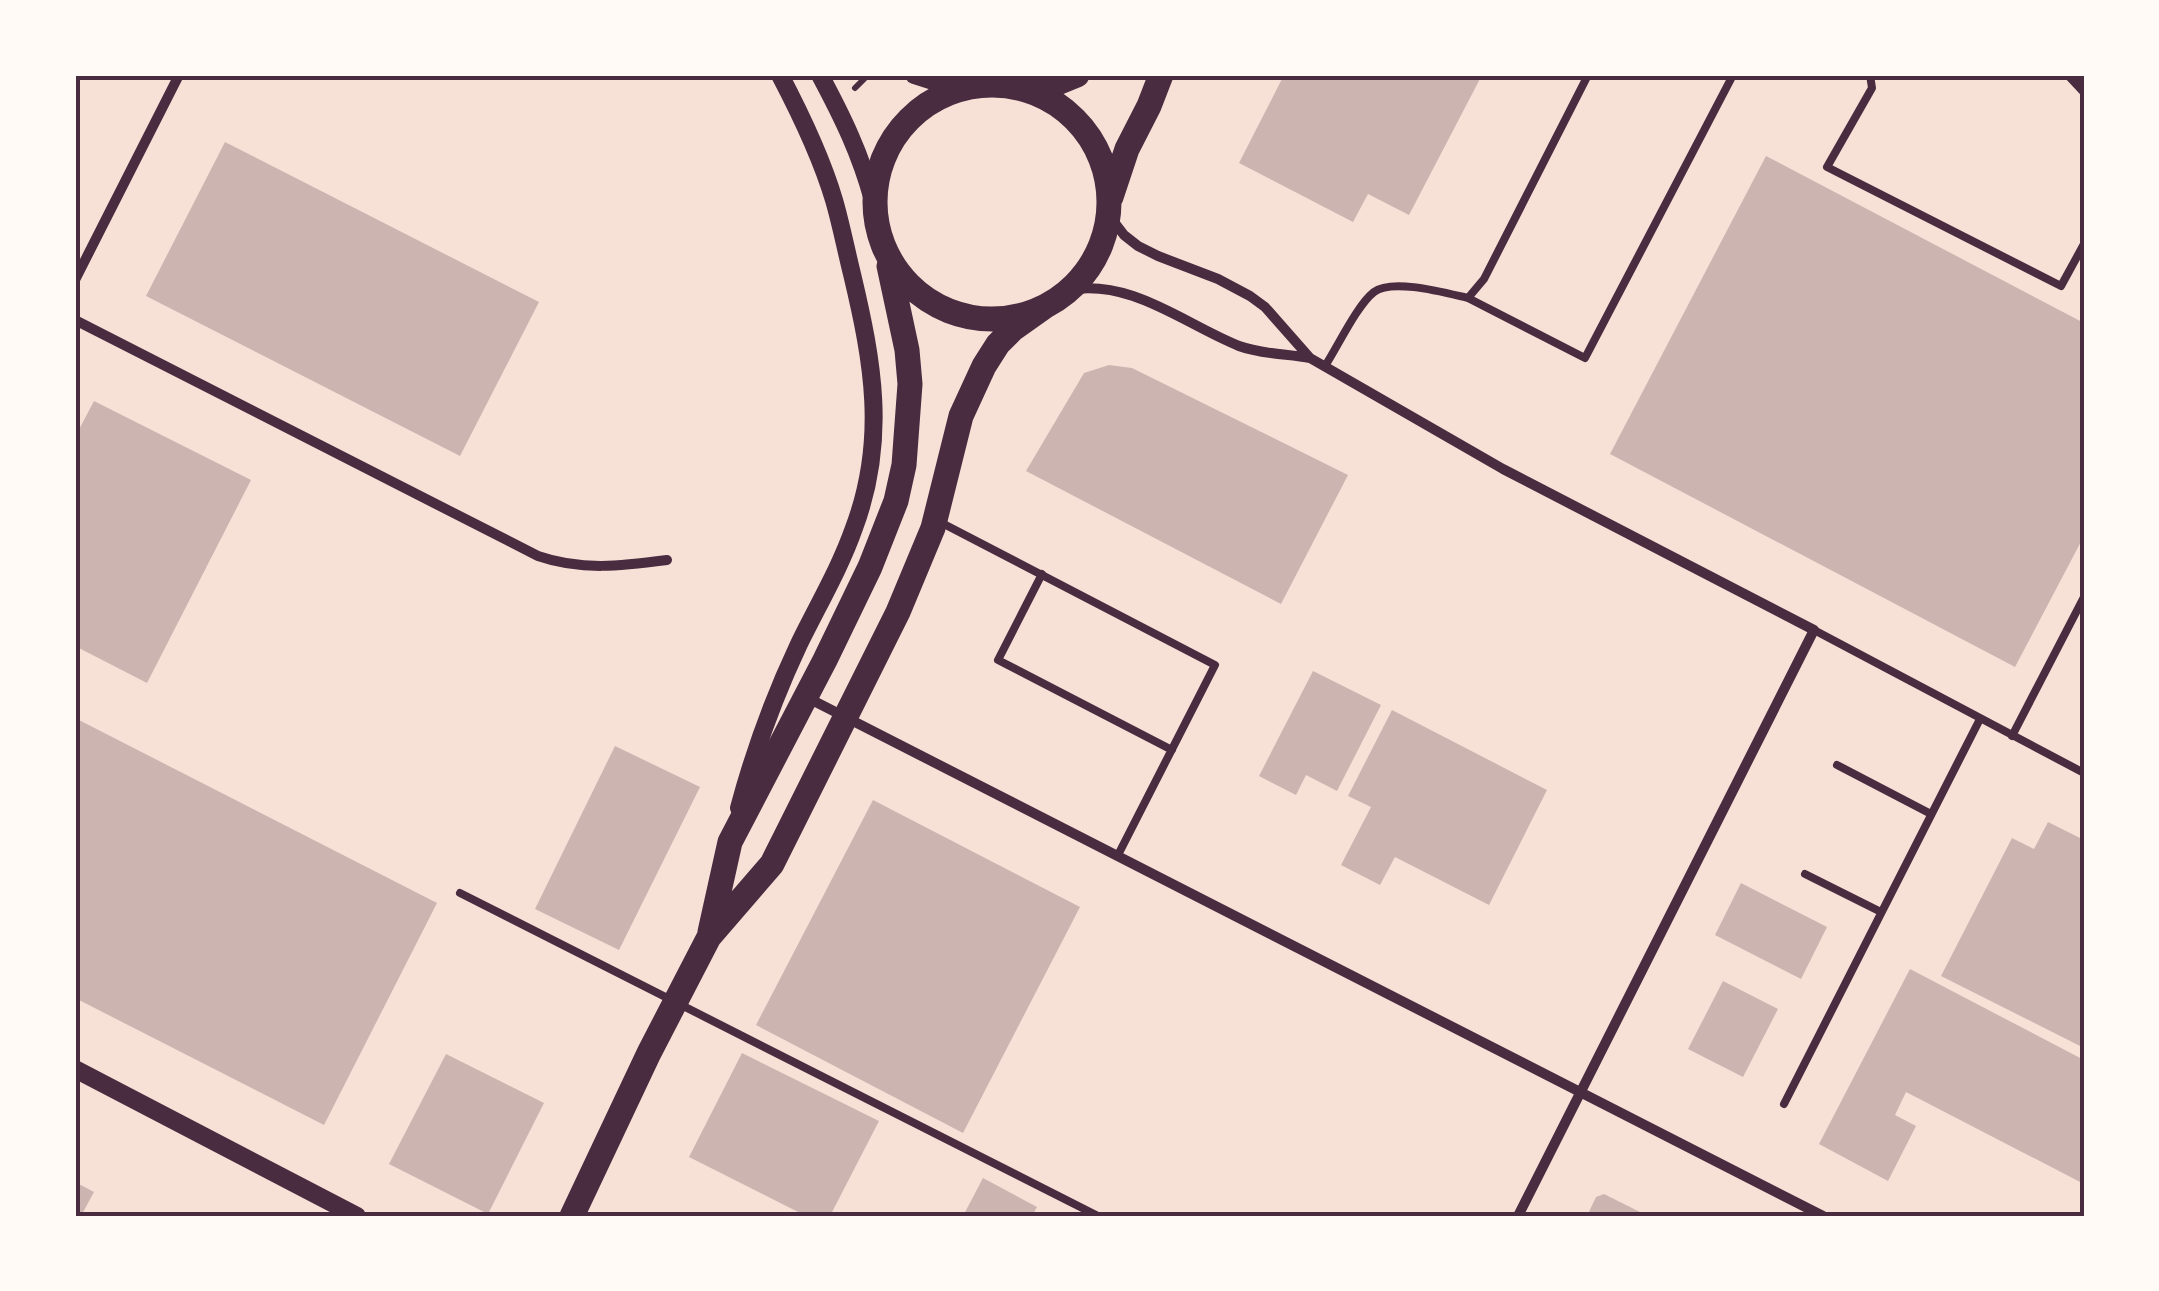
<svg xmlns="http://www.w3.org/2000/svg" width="2159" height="1291" font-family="Signika,sans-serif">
<rect width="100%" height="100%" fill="#f7e1d7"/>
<path fill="#ccb4b1" d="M1284,75H1482L1409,215L1368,194L1353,222L1239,163Z
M225,142L539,302L460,456L146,296Z
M1766,156L2084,323V536L2015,667L1610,454Z
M1109,365L1132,368L1348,475L1281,604L1026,471L1084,373Z
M94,401L251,480L147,683L75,646V437Z
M1313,671L1381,705L1337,791L1306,775L1296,795L1259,776Z
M1392,710L1547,790L1489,905L1395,857L1380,885L1341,865L1371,807L1348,796Z
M75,718L437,903L324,1125L75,998Z
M615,746L700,787L619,950L535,909Z
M873,800L1080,907L963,1133L756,1025Z
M2048,822L2084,840V1048L1941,976L2012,838L2034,849Z
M1741,883L1827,927L1801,979L1715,935Z
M1910,969L2084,1060V1184L1906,1092L1895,1115L1916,1126L1888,1181L1819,1144Z
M1723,981L1778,1009L1743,1077L1688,1049Z
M742,1053L879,1121L830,1216H806L689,1157Z
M446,1054L544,1103L488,1214L389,1164Z
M983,1178L1037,1207L1032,1216H963Z
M75,1182L94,1192L81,1216H75Z
M1604,1194L1648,1216H1587L1596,1197Z"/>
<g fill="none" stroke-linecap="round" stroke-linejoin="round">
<path stroke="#4a2c40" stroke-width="6" d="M855,88L868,75"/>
<path stroke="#4a2c40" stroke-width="8" d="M1870,75L1872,88L1827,167L2061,286L2084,244
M1468,298L1585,358L1733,75
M1325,366C1337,348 1357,305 1374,292C1392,278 1446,293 1468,298L1484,279L1588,75
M938,521L1215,665L1118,855
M1042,574L998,660L1172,750
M1814,630L2084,773
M2012,736L2084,597
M1837,765L1931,814
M1805,874L1881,912
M460,893L1098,1216
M1784,1104L1980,719"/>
<path stroke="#4a2c40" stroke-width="10" d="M2069,75L2084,91
M1108,214L1124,235L1138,246L1158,256L1218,279L1250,296L1265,307L1310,358L1503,469L1814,630L1518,1216
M75,280L179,75
M1069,290C1132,279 1184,324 1239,346C1260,354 1287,354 1310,358
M75,320L538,556C581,571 622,566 667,560
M806,697L1823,1216"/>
<path stroke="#4a2c40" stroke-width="18" d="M820,75C843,118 860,153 873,200
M914,75L939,83L967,86
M739,808C754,752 774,697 799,644C818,605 840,568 854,528C887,440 873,362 852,274C846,250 841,224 834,200C821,156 801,115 780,75
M75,1069L357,1216"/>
<path stroke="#4a2c40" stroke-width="25" d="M875 202a117 117 0 1 1 234 0a117 117 0 1 1-234 0Z
M1026,89L1055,84L1077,75
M1111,197L1127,149L1149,106L1161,75
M710,932L730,842L825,660L870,567L896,501L904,465L910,384L907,350L889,266
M572,1216L649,1053L709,937L772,864L898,612L933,528L961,416L984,366L998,344L1013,329L1044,307"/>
</g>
<rect width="2159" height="1291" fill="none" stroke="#fffaf5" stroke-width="155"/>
<rect x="78" y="78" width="2004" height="1136" fill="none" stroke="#4a2c40" stroke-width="4"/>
</svg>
